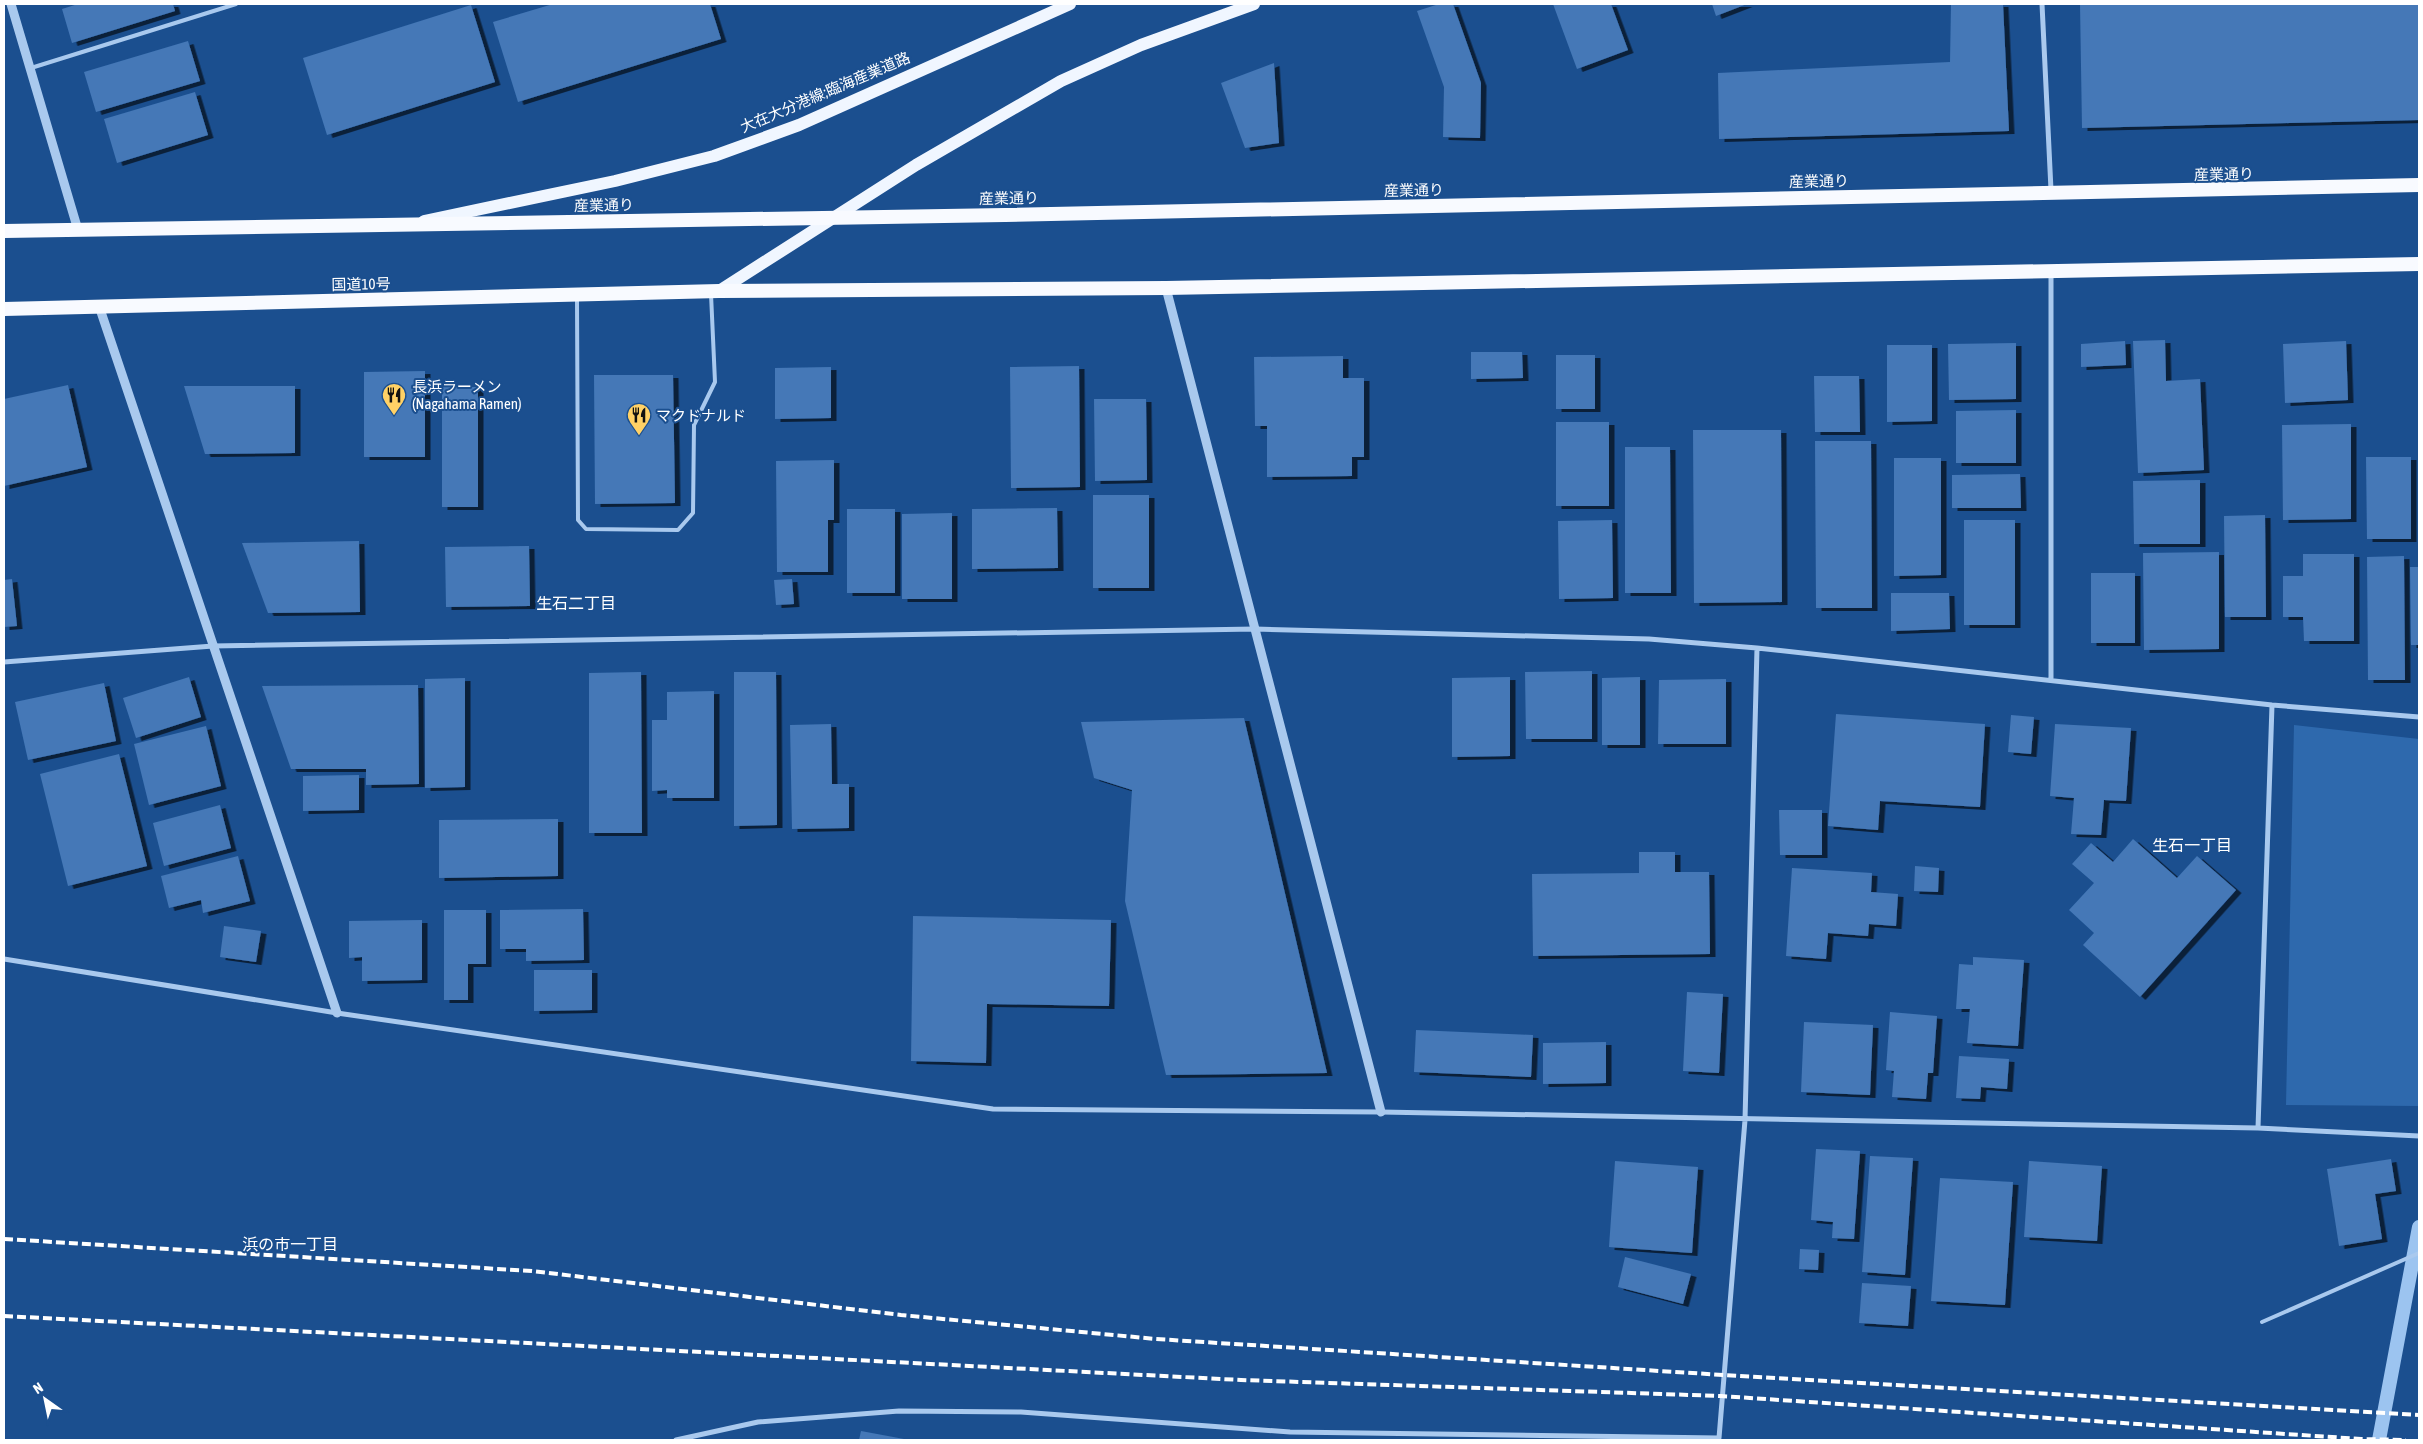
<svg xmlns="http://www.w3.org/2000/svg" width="2423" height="1444" font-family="'Asap Condensed','Noto Sans JP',sans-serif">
<defs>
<filter id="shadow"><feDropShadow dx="5.5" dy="3" stdDeviation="0" flood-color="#0009"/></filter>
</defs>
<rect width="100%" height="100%" fill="#1b4f8f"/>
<path fill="#2e69ad" d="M2294,725L2419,739V1106L2286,1105Z"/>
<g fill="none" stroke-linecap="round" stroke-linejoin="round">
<path stroke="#9cc4f0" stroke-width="14" d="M2379,1440L2419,1227"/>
</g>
<path fill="#4478b7" filter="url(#shadow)" d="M78,4H173L175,11L72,43L62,9Z
M553,4H710L721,39L518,102L493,22Z
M1439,4H1453L1481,83L1480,138L1443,137L1444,87L1417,11Z
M1553,4H1611L1628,50L1577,69Z
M1712,4H1747L1716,16Z
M1951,4H2003L2009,131L1719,139L1718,73L1950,62Z
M2080,4H2419V120L2082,128Z
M471,5L495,82L327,135L303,58Z
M188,41L200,81L96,112L84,72Z
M1274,63L1279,143L1245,148L1221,83Z
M195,92L208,135L117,163L104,119Z
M2165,340L2166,381L2200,379L2204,470L2138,473L2133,341Z
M2125,341L2126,365L2081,367V344Z
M2346,341L2348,400L2285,403L2283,344Z
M2016,343V399L1949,400L1948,344Z
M1887,345H1932V421L1887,422Z
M1471,352H1522L1523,378L1471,379Z
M1556,355H1595V409H1556Z
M1343,356V378H1364V457H1352V476L1267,477V426H1255L1254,357Z
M1079,366L1080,487L1011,488L1010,367Z
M831,367V418L775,419V368Z
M425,371V457H364V372Z
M594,375H673L675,503L595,504Z
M1814,376H1859L1860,432H1815Z
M68,385L87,467L4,486V399Z
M184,386H295V453L205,454Z
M442,387H478V507H442Z
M1094,399H1146L1147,480L1095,481Z
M2016,410V463H1956V411Z
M1556,422H1609V506H1556Z
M2351,424V519L2283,520L2282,425Z
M1693,430H1781L1782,602L1694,603Z
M1815,441H1871L1872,608H1816Z
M1625,447H1670L1671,593H1625Z
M2366,457H2411V539H2367Z
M1894,458H1941V575L1894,576Z
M834,460V520H828V572H777L776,461Z
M2020,474L2021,508H1952V475Z
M2200,480V544H2134L2133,481Z
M1093,495H1149V588H1093Z
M1057,508L1058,568L972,569V509Z
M847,509H895V593H847Z
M952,513V599H902V514Z
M2265,515L2266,617H2225L2224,516Z
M1612,520L1613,598L1559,599L1558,521Z
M1964,520H2015V625H1964Z
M359,541L360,612L268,613L242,543Z
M529,546L530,606L446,607L445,547Z
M2219,552V649L2144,650L2143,553Z
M2303,554H2354V641H2304L2303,617H2283V576H2303Z
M2404,556L2405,680H2368L2367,557Z
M2410,567H2419V645H2411Z
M2091,573H2135V643H2091Z
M12,579L17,626L4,627V580Z
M792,579L794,604L776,605L774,580Z
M1891,593H1949L1950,629L1891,631Z
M1592,671V739H1526L1525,672Z
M641,672L642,833H589V673Z
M734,672H776L777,825L734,826Z
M189,677L201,717L136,738L123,698Z
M1510,677V756L1452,757V678Z
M1640,677V745H1602V678Z
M465,678V787L425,788V679Z
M1726,679V744H1658L1659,680Z
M104,683L116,741L28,760L15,702Z
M418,685L419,784L366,785V769H291L262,686Z
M714,691V798H667V790L652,791V720H667V692Z
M1836,714L1985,724L1980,807L1880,801L1878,830L1828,826Z
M2011,715L2034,717L2031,754L2008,752Z
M1244,718L1327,1073L1166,1075L1125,901L1132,790L1094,778L1081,722Z
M831,724L832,784H849V828L792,829L790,725Z
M2055,724L2131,728L2126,801L2104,800L2101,835L2071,834L2074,798L2050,796Z
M206,726L221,786L149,805L134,744Z
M119,754L147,866L68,886L40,774Z
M359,775V810L303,811V776Z
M220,805L231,848L164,866L153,823Z
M1779,810H1822V855H1780Z
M558,819V876L439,878V820Z
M2133,839L2177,878L2197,856L2236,890L2140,997L2083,945L2094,933L2069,910L2094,883L2072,864L2091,843L2113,862Z
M1639,852H1675V872H1709L1710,954L1533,956L1532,874L1639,873Z
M238,856L250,901L203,913L201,900L169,908L161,876Z
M1915,866L1939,868L1938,892L1914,891Z
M1792,868L1872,873L1871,892L1898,894L1896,926L1869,924L1868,936L1828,933L1826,959L1786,956Z
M583,909L584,960L526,961V949H500V910Z
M444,910H486V964H468V1000H444Z
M913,916L1111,920L1109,1006L987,1004L986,1063L911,1061Z
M422,920V980L362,981V957L349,958V921Z
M224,926L261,931L256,962L220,957Z
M1973,957L2024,960L2018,1046L1967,1043L1970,1009H1956L1959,964L1973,965Z
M534,970H592V1010L534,1011Z
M1687,992L1723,994L1719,1073L1683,1071Z
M1890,1012L1937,1016L1933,1073H1928L1926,1099L1892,1097L1894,1071L1886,1070Z
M1804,1022L1873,1025L1870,1095L1801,1092Z
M1416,1030L1533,1035L1531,1077L1414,1072Z
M1606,1042V1083L1543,1084V1043Z
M1959,1056L2009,1059L2007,1089L1981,1087L1980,1099L1956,1098Z
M1816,1149L1860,1151L1854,1239L1832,1238L1833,1222L1811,1220Z
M1870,1156L1913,1158L1905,1275L1862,1272Z
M2391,1159L2396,1191L2375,1194L2382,1239L2339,1246L2327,1169Z
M1615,1161L1698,1167L1692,1253L1609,1247Z
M2029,1161L2102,1166L2097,1241L2024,1237Z
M1940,1178L2013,1182L2005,1305L1931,1301Z
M1800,1249L1819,1250L1818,1270L1799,1269Z
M1625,1257L1691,1274L1683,1304L1618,1287Z
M1862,1283L1911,1286L1908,1326L1859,1323Z
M861,1431L904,1439V1440H859Z"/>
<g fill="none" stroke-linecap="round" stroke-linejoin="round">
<path stroke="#a9c9ee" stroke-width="4" d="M31,68L236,4
M577,299L578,520L586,529L678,530L693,513L694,425L715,382L711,294
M2262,1322L2419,1253"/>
<path stroke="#a9c9ee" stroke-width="5" d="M2042,4L2051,190
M4,662L213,646L1255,629L1649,639L1757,648L2272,705L2419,717
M2051,680V273
M4,959L337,1013L993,1109L1381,1112L2258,1128L2419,1136
M2258,1128L2272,705
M676,1440L758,1422L899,1411L1021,1412L1290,1432L1719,1438L1745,1120L1757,648"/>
<path stroke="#a9c9ee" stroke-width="9" d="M11,4L78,230
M1166,288L1381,1112
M99,306L337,1013"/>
<path stroke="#f0f6ff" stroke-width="12" d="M424,221L615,181L714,156L799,125L1070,4
M719,291L916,165L1061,81L1141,45L1254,4"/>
<path stroke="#f8faff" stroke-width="14" d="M4,231L1005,215L2419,185
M4,309L719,291L1166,288L2419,264"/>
<path stroke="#fff" stroke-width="4" stroke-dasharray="9 4" stroke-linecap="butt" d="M4,1239L532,1271L901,1315L1156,1339L1723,1375L2419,1415
M4,1316L1241,1380L1721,1396L2361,1439L2406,1440"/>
</g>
<defs>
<g id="restaurant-pin" transform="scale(1.25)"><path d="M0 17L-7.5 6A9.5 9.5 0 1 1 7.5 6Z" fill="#ffd166" stroke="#1b4f8f"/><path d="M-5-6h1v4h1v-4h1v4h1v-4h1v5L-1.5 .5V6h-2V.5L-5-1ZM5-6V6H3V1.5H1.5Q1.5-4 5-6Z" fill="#111"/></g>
</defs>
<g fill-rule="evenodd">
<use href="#restaurant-pin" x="394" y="395"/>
<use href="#restaurant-pin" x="639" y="415"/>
</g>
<g text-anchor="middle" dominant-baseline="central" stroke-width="4" stroke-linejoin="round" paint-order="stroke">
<g font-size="15" fill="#fff" stroke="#1b4f8f">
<text transform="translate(825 92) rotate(-23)">大在大分港線;臨海産業道路</text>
<text transform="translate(2224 174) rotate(-1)">産業通り</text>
<text transform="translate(1819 181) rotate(-1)">産業通り</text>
<text transform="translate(1414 190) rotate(-1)">産業通り</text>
<text transform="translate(1009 198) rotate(-1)">産業通り</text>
<text transform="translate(604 205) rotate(-1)">産業通り</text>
<text transform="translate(361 284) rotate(-1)">国道10号</text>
</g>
<g font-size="15" fill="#fff" stroke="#1b4f8f" text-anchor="start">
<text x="412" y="386">長浜ラーメン<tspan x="412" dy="17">(Nagahama Ramen)</tspan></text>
<text x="656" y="415">マクドナルド</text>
</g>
<g font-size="16" fill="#fff" stroke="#1b4f8f">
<text x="576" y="603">生石二丁目</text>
<text x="2192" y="845">生石一丁目</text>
<text x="290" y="1244">浜の市一丁目</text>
</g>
</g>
<rect width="2423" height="1444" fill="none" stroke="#ffffff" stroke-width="10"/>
<g transform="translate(45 1399) rotate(327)" stroke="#1b4f8f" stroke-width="4" paint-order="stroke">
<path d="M0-4L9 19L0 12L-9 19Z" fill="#ffffff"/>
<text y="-8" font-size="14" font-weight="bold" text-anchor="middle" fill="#ffffff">N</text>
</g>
</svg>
